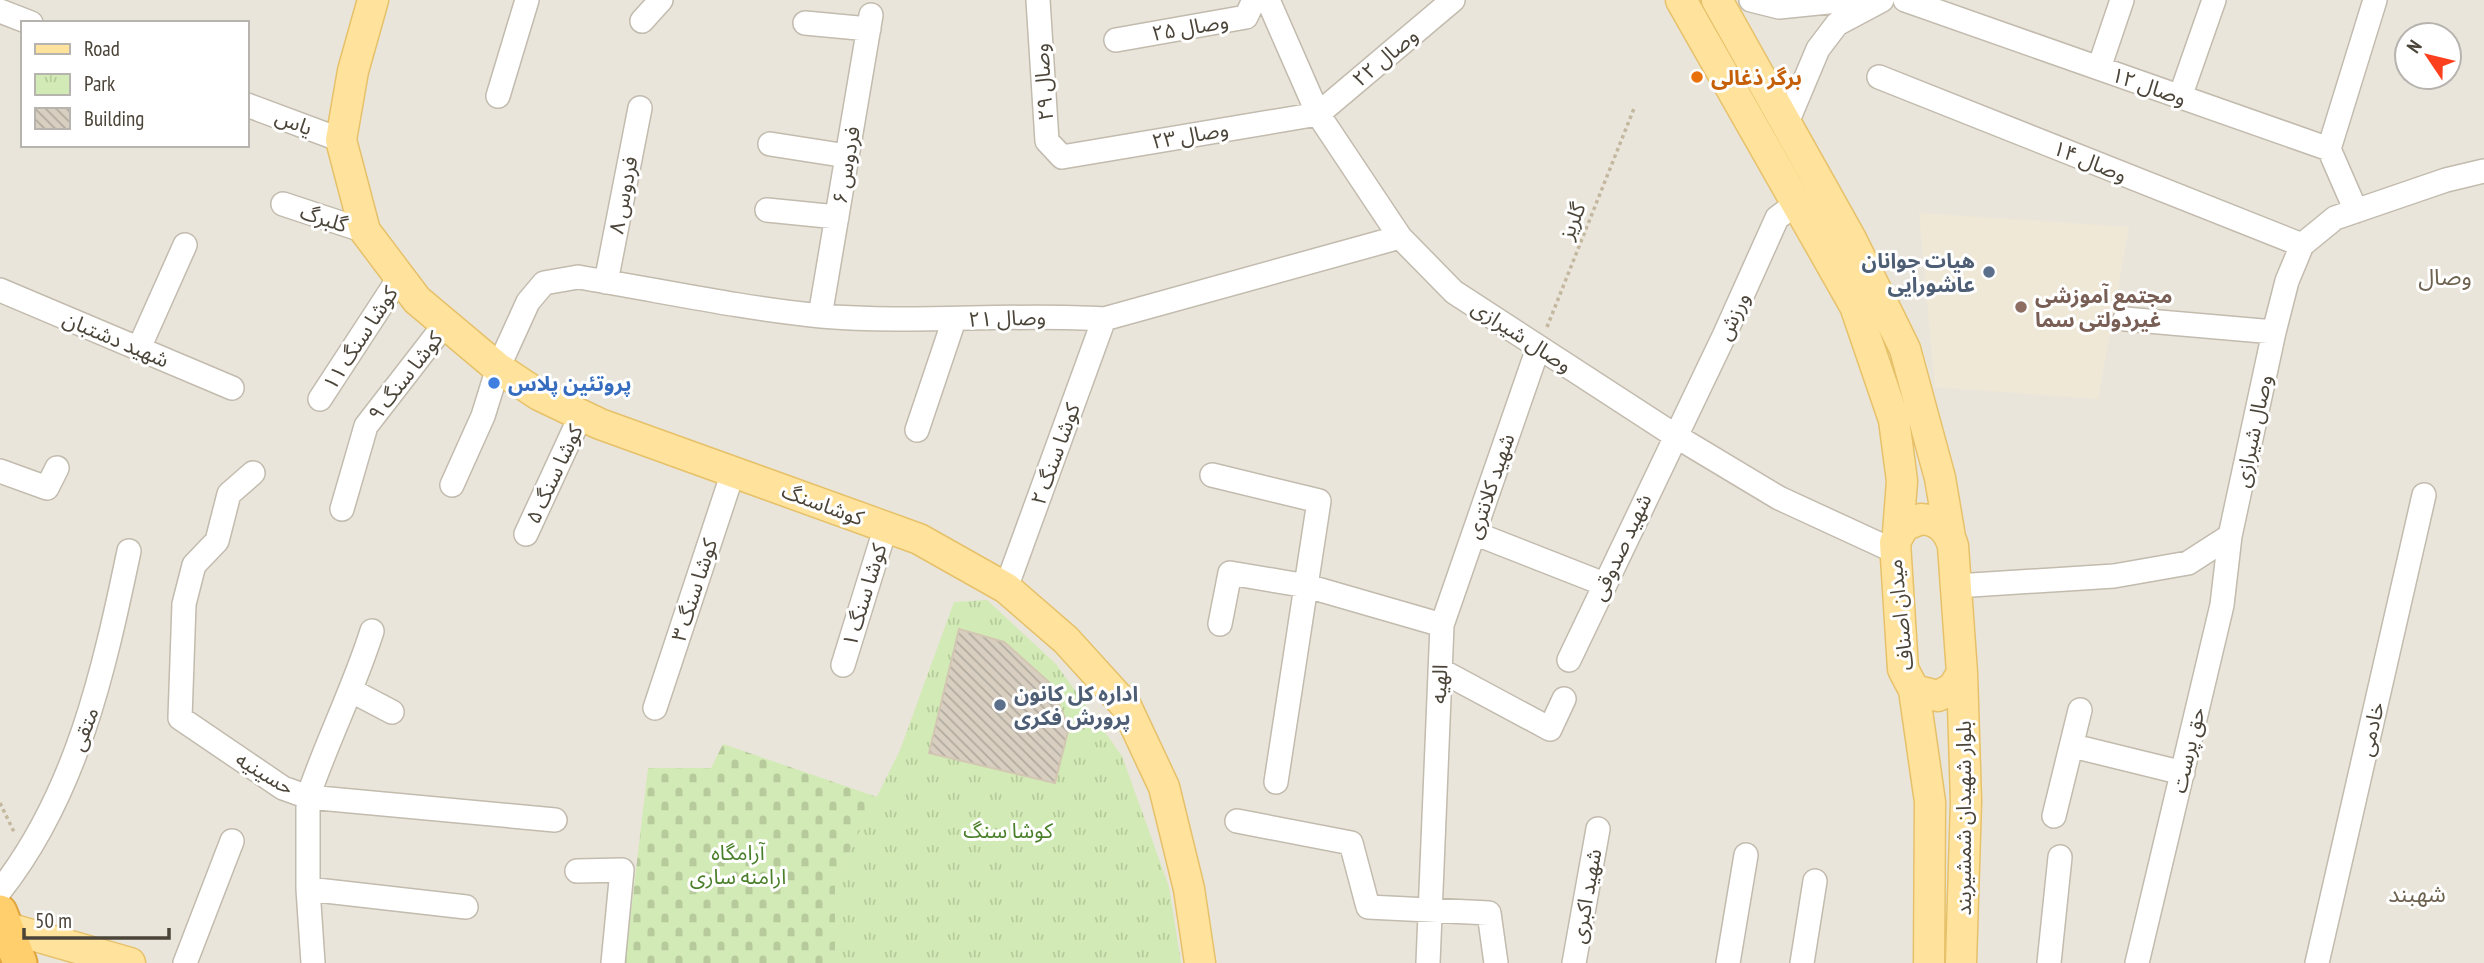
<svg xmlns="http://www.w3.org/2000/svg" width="2484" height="963" font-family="'PT Sans Narrow','Noto Sans Arabic',sans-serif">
<defs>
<pattern id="cemetery-stones" width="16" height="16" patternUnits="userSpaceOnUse" patternTransform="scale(1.75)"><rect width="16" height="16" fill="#d2eab5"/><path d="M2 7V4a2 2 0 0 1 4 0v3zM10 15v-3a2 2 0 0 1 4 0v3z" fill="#b6ca9c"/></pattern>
<pattern id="park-tufts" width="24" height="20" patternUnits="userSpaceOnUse" patternTransform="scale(1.75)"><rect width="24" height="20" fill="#d2eab5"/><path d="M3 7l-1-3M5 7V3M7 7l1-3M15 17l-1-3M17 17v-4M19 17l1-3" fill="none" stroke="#b6ca9c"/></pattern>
<pattern id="building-back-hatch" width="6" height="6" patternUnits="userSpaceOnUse" patternTransform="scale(1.75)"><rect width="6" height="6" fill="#d8cfc1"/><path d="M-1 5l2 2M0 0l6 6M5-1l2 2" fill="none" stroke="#b1aa9e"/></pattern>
</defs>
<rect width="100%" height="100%" fill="#f6f3ec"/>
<path fill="#eae5da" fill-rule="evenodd" d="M0,0H2484V963H0ZM23,23H247V145H23ZM2407,35H2449V77H2407Z"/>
<path fill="#efe8d6" d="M1919,213L2129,227L2098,399L1935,387Z"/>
<path fill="url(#cemetery-stones)" d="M723,744L877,797L835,881V963H625L648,768H711Z"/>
<path fill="url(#park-tufts)" d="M987,600L1056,664L1122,756L1169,887L1181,963H835V881L900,750L954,602Z"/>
<path fill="url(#building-back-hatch)" stroke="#d3c7b4" stroke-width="2" d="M959,629L1004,642L1049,682L1069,727L1055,783L929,753Z"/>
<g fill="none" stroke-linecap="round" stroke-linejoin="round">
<g stroke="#c2bbae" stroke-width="26">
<path id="minor" d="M1038,0L1047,141L1062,157L1318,114L1453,0
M1268,0L1318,114L1400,237L1454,292L1674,435L1779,498L1894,551
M1751,0L1779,7L1848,0
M1905,0L2329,149L2356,211
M0,11L31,23
M642,21L661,0
M805,23L869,29
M1116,40L1246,17L1254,0
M2099,68L2122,0
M1879,77L2302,245
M498,96L527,0
M2180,97L2214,0
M247,105L341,140
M1786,125L1818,49L1837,24L1882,0
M770,144L847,156
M2329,149L2375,0
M283,204L365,231
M767,210L837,217
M606,282L640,108
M0,290L232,388
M820,316L871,15
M2125,319L2274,332
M139,348L185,245
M320,399L399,278
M917,430L954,320
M0,471L47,488L57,468
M253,473L229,494L217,541L194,565L184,604L180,718L283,788L308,797V889L313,963
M1212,475L1319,501L1276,782
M452,485L483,416L498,368L528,302L544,283L578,277C658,290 740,308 821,316C915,324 1010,313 1104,319L1400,237
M342,509L366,426L445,324
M1474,533L1604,584
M526,534L581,415
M1956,586L2114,576L2188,563L2230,536
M1006,588L1104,319
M1220,624L1230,573L1307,586L1442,625L1428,963
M1442,625L1538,348
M372,631C354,688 327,741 308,797L555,820
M1569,660L1724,336L1777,218L1797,203
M843,665L886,526
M1440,670L1550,729L1564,699
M352,691L392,712
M655,708L733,472
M2073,746L2183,773
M2054,816L2080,710
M1237,821L1351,843L1368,907L1489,913L1496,963
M577,871L622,870L613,963
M308,889L466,907
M0,891C77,793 104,670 129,551
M185,963L232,841
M1574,963L1598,829
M1728,963L1746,855
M1802,963L1815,881
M2049,963L2060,857
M2137,963L2222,605L2230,536L2274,332L2287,281L2302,245L2335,218L2446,180L2484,171
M2317,963L2424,495"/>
</g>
<g stroke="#e6c16a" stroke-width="33">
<path id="major" d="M373,0L353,71L341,140L365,231L417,300L498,368L539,395L600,424L919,539L1006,588L1066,640L1126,706L1164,787L1189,889L1200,963
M1681,0L1855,306L1894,420L1902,481L1898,533
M1717,0L1851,239L1905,349L1940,478L1950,537
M1921,519C1938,520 1948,529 1953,546L1962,673L1953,688L1938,696L1914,690L1903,669L1895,542L1904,526Z
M1914,690L1930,802L1929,963
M4,927L130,963
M1961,963L1966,801L1962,673"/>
</g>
<g stroke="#e0a43c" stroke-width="37">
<path id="highway" d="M0,912L20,963"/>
</g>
<path stroke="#c4b79f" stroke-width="3.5" stroke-dasharray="3.5 3.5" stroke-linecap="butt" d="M1547,327L1635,106
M0,803L15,834"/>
<use href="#minor" stroke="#fff" stroke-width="23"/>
<use href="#major" stroke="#ffe39c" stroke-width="30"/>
<use href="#highway" stroke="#ffcf6e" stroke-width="33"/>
</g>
<circle fill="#e8710a" stroke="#fff" stroke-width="2.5" cx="1697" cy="77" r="7"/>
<g fill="#5c6f8a" stroke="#fff" stroke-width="2.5">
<circle cx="1989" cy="272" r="7"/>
<circle cx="1000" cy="705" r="7"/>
</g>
<circle fill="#8d6e63" stroke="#fff" stroke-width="2.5" cx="2021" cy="307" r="7"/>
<circle fill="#3f7fe0" stroke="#fff" stroke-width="2.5" cx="494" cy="383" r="7"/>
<g text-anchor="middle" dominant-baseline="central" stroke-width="6" stroke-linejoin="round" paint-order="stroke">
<g font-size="21" fill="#4b4439" stroke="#fff">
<text transform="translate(1190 27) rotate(-10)">وصال ۲۵</text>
<text transform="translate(1385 57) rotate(-40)">وصال ۲۲</text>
<text transform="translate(1043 82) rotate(-94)">وصال ۲۹</text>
<text transform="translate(2149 86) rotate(19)">وصال ۱۲</text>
<text transform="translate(294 122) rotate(21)">یاس</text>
<text transform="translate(1190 135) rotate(-10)">وصال ۲۳</text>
<text transform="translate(2090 161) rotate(22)">وصال ۱۴</text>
<text transform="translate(846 165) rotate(-80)">فردوس ۶</text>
<text transform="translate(623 195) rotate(-79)">فردوس ۸</text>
<text transform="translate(324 218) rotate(18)">گلبرگ</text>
<text transform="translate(1572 221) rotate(-68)">گلریز</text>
<text transform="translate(1733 316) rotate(-65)">ورزش</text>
<text transform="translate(1007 318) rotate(-2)">وصال ۲۱</text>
<text transform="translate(1522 336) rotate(33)">وصال شیرازی</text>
<text transform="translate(360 338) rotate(-57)">۱۱ کوشا سنگ</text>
<text transform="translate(116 339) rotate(23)">شهید دشتبان</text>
<text transform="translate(405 376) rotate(-52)">کوشا سنگ ۹</text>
<text transform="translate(2253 431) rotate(-78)">وصال شیرازی</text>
<text transform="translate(1055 454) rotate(-70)">کوشا سنگ ۲</text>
<text transform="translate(554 474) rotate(-65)">کوشا سنگ ۵</text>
<text transform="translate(1490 486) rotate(-71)">شهید کلانتری</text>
<text transform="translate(823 504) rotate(20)">کوشاسنگ</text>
<text transform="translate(1621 547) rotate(-65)">شهید صدوقی</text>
<text transform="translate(694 590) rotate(-72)">کوشا سنگ ۳</text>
<text transform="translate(864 595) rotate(-73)">کوشا سنگ ۱</text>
<text transform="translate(1900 615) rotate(-96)">میدان اصناف</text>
<text transform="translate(1439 684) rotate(-87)">الهیه</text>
<text transform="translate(84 729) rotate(-69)">متقی</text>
<text transform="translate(2371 729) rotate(-77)">خادمی</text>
<text transform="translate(2188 750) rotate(-77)">حق پرست</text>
<text transform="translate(265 773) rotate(31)">حسینیه</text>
<text transform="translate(1963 818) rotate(-90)">بلوار شهیدان شمشیربند</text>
<text transform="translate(1586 896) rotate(-80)">شهید اکبری</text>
</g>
<g font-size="21" font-weight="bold" fill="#c56008" stroke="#fff" text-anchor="start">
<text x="1711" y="77">برگر ذغالی</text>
</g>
<g font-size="21" font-weight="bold" fill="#4e5e75" stroke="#fff" text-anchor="end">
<text x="1975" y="260">هیات جوانان<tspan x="1975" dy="24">عاشورایی</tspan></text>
<text x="1014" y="693" text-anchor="start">اداره کل کانون<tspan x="1014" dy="24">پرورش فکری</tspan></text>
</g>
<g font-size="21" font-weight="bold" fill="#785e54" stroke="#fff" text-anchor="start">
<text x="2035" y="295">مجتمع آموزشی<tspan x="2035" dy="24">غیردولتی سما</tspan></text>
</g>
<g font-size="21" font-weight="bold" fill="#366cbe" stroke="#fff" text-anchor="start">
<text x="508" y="383">پروتئین پلاس</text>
</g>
<g font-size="21" fill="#4a7f2a" stroke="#fff">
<text x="1008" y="830">کوشا سنگ</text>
<text x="738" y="852">آرامگاه<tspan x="738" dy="24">ارامنه ساری</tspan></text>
</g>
<g font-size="23" fill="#6e6250" stroke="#fff">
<text x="2445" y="276">وصال</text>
<text x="2417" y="893">شهبند</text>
</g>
</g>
<rect x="21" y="21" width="228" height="126" fill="#ffffff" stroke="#b7b4b0" stroke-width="2"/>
<rect x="35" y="44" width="35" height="10" fill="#ffe39c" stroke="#b7b4b0" stroke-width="2"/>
<text x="84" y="56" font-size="21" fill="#4b4439">Road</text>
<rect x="35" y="74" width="35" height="21" fill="url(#park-tufts)" stroke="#b7b4b0" stroke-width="2"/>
<text x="84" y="91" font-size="21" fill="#4b4439">Park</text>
<rect x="35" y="108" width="35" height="21" fill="url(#building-back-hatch)" stroke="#b7b4b0" stroke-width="2"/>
<text x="84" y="126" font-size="21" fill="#4b4439">Building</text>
<g transform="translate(2428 56) rotate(305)"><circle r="33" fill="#ffffff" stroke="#b7b4b0" stroke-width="2"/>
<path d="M0-5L12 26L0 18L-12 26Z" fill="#fc3f1d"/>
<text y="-10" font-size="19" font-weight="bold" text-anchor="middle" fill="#4b4439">N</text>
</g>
<path d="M24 928v10h145v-10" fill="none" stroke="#4b4439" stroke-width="3.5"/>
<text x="35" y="928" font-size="21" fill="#4b4439" stroke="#ffffff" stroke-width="5" paint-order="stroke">50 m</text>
</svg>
